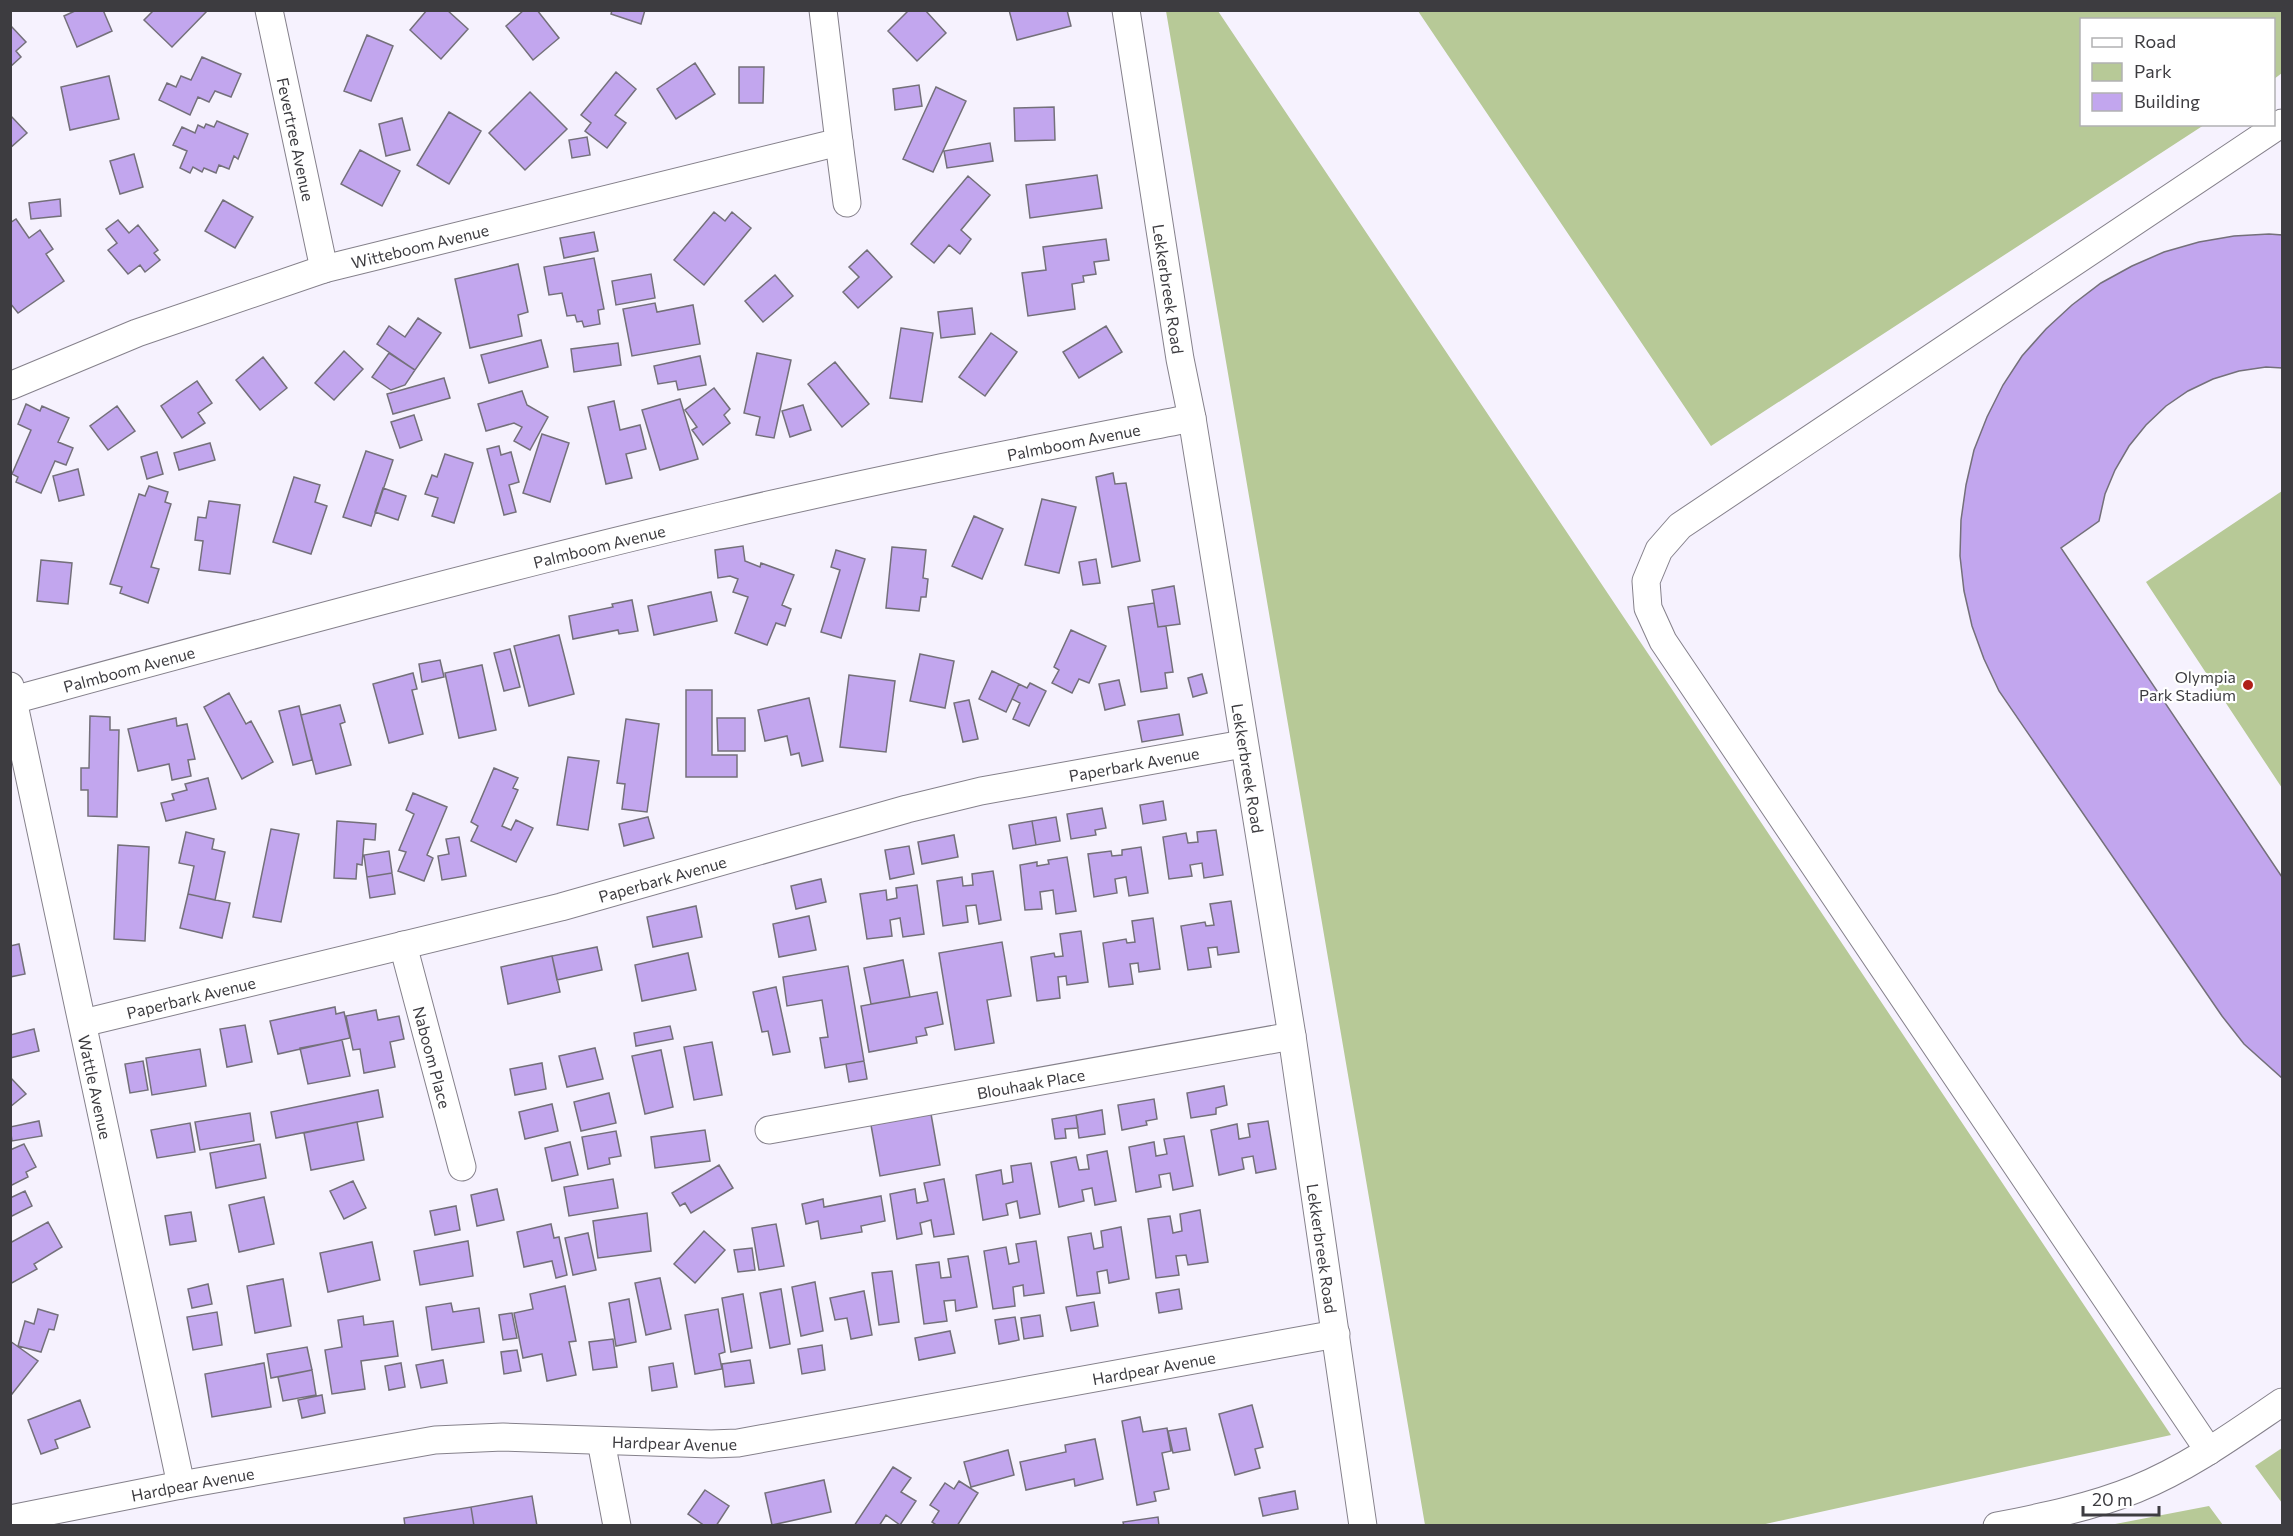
<svg xmlns="http://www.w3.org/2000/svg" width="2293" height="1536" font-family="Commissioner,sans-serif">
<rect width="100%" height="100%" fill="#f6f2fe"/>
<path fill="#b7c997" d="M1166,11H1218L2171,1435L1761,1525H1425Z
M1418,11H2282V73L2274,79V20H2082V124L2204,125L1711,446Z
M2282,491V788L2146,582Z
M2282,1448V1503L2255,1466Z
M2209,1506L2223,1525H2110Z"/>
<path fill="#c2a6ee" stroke="#74707a" stroke-width="1.5" d="M77,10H103L112,31L77,47L64,16Z
M154,10H208L172,47L144,20Z
M427,10H447L468,29L441,59L410,30Z
M524,10H537L559,38L533,60L506,26Z
M612,10H645L641,24L611,14Z
M909,10H925L946,33L917,61L888,31Z
M1009,10H1067L1071,26L1017,40Z
M11,26L26,42L16,51L21,57L10,67Z
M367,35L393,46L371,101L344,91Z
M202,57L241,74L231,97L215,91L209,102L198,97L190,115L159,100L167,83L176,87L181,76L191,80Z
M695,63L715,94L676,119L657,89Z
M739,67H764L763,103H739Z
M616,72L636,89L615,115L626,123L607,148L585,131L591,123L581,115Z
M109,76L119,119L70,130L61,87Z
M919,85L922,106L895,110L893,89Z
M936,87L966,101L933,172L903,159Z
M530,92L567,129L525,170L489,133Z
M1054,107L1055,140L1015,141L1014,108Z
M449,112L481,131L449,184L417,165Z
M10,115L27,133L10,148Z
M402,118L410,150L386,156L379,124Z
M217,121L248,134L238,159L234,156L229,169L219,165L216,173L204,168L202,172L193,167L190,173L180,168L187,151L173,145L182,127L195,133L198,125L204,128L206,124L214,127Z
M587,137L590,155L572,158L569,140Z
M990,143L993,161L947,168L944,151Z
M360,150L400,171L382,206L341,184Z
M134,154L143,187L120,194L110,161Z
M1097,175L1102,208L1030,218L1026,185Z
M968,176L990,195L961,230L971,239L960,254L949,245L934,263L911,244Z
M60,199L61,216L31,219L29,203Z
M223,200L253,217L235,248L205,231Z
M714,212L725,221L732,212L751,228L704,285L674,260Z
M16,219L29,238L40,230L53,249L46,254L64,281L18,313L10,303V223Z
M118,220L129,233L138,225L158,250L154,253L160,260L145,272L140,265L128,274L108,250L117,243L106,229Z
M594,232L598,251L564,258L560,238Z
M2269,234L2282,235V368L2266,367L2239,371L2213,379L2188,391L2166,406L2146,425L2129,446L2115,470L2105,494L2099,521L2061,548L2282,877V1078L2244,1044L2222,1016L1999,691L1984,659L1972,626L1964,591L1960,556L1961,520L1966,485L1974,450L1987,417L2003,385L2022,356L2046,329L2072,305L2101,283L2132,266L2164,252L2199,242L2234,236Z
M1106,239L1109,260L1094,262L1096,274L1083,276L1084,282L1072,284L1075,309L1028,316L1022,273L1046,270L1043,247Z
M867,250L892,277L858,308L843,292L859,277L849,267Z
M594,258L604,309L598,310L600,324L584,327L582,321L577,322L575,315L567,316L562,293L549,295L544,267Z
M518,264L528,312L518,315L522,336L470,348L455,279Z
M651,274L655,298L616,305L612,281Z
M775,275L793,296L763,322L745,301Z
M655,303L657,312L693,305L700,344L632,356L623,309Z
M972,308L975,334L941,338L938,312Z
M418,318L441,333L415,370L377,344L389,326L405,337Z
M1106,326L1122,352L1079,378L1063,352Z
M901,328L933,333L922,402L890,398Z
M991,333L1017,352L985,396L959,377Z
M541,340L548,367L489,383L481,355Z
M618,343L621,365L574,372L571,349Z
M344,351L363,369L334,400L315,383Z
M389,353L415,370L405,385L391,390L372,377Z
M757,353L791,360L774,438L756,435L760,417L744,413Z
M700,356L706,385L678,390L676,381L658,384L654,366Z
M263,357L287,388L260,410L236,380Z
M835,362L869,404L842,427L808,384Z
M444,378L450,398L393,414L387,394Z
M197,381L212,403L198,413L205,423L182,438L161,406Z
M714,388L730,409L724,415L730,423L703,445L692,430L697,427L685,410Z
M522,391L527,405L548,417L530,450L514,441L522,427L514,423L486,431L478,404Z
M680,399L698,459L660,470L642,410Z
M614,401L620,430L640,425L646,449L626,454L632,478L606,484L588,407Z
M26,404L40,411L42,406L69,418L58,442L73,448L66,465L55,461L41,493L16,482L18,477L12,474L31,430L18,424Z
M803,405L811,430L790,437L782,411Z
M117,406L135,431L108,450L90,426Z
M414,415L422,440L400,448L391,422Z
M542,434L569,443L550,502L523,493Z
M210,443L215,460L179,470L174,453Z
M499,446L501,455L511,452L519,482L509,485L516,512L504,515L487,449Z
M366,451L393,460L371,526L343,517Z
M157,452L163,474L147,479L141,457Z
M445,454L473,463L454,523L432,516L438,498L425,494L432,475L437,477Z
M78,469L84,495L59,501L53,476Z
M1113,473L1115,484L1126,483L1140,561L1112,567L1096,477Z
M294,477L320,485L315,502L327,506L311,554L273,542Z
M149,486L168,492L165,502L171,504L151,567L159,569L148,603L120,593L122,587L110,584L139,494L145,496Z
M383,488L406,496L398,520L375,512Z
M1042,499L1076,507L1059,573L1025,565Z
M209,501L240,505L230,574L199,570L203,541L195,540L198,517L206,518Z
M974,516L1003,529L982,579L952,566Z
M743,546L745,561L760,567L761,563L794,575L782,605L791,609L785,626L776,623L767,645L735,633L748,597L733,592L738,579L730,576L718,578L715,550Z
M892,547L926,550L923,578L928,579L926,597H921L919,611L886,608Z
M836,550L865,559L841,638L821,632L840,570L831,567Z
M1096,559L1100,583L1083,585L1079,562Z
M41,560L72,563L68,604L37,601Z
M1174,586L1180,624L1158,627L1152,590Z
M711,592L717,621L654,635L648,606Z
M632,600L638,631L619,634L618,630L573,639L569,616L613,607L612,604Z
M1154,603L1158,627L1166,626L1173,672L1165,673L1167,688L1141,692L1128,607Z
M1071,630L1106,646L1089,683L1079,679L1072,693L1052,683L1059,670L1054,667Z
M559,635L574,694L529,706L514,646Z
M510,649L520,687L504,691L494,653Z
M920,654L954,661L945,708L910,701Z
M440,660L444,677L422,682L419,664Z
M482,665L496,730L459,738L445,673Z
M992,671L1019,684L1006,712L979,699Z
M413,673L417,689L412,690L423,734L389,743L373,684Z
M1202,674L1207,693L1193,697L1188,678Z
M849,675L895,681L886,752L840,747Z
M1119,680L1125,705L1105,710L1099,684Z
M1030,683L1046,691L1029,726L1013,719L1020,703L1012,699L1019,684L1027,688Z
M686,690H712V755H737V777H686Z
M229,693L246,724L251,721L273,762L242,779L204,707Z
M809,698L823,761L802,766L799,753L791,755L787,736L765,741L758,710Z
M969,700L978,739L963,742L954,703Z
M340,705L345,722L340,724L351,765L316,774L301,715Z
M299,706L312,760L293,765L279,711Z
M1179,714L1183,735L1142,742L1138,721Z
M90,716L110,717V730H119L117,817L88,816V790H81V768H89Z
M176,718L177,726L187,724L195,759L188,760L191,776L172,780L169,764L138,771L128,729Z
M717,718H745V751H718Z
M626,719L659,724L647,812L622,809L625,784L617,783Z
M568,757L599,761L588,830L557,825Z
M494,768L518,778L513,788L518,790L502,826L511,830L516,820L533,828L516,862L471,841L478,826L471,822Z
M208,778L216,809L166,821L161,803L174,800L172,794L187,790L185,784Z
M413,793L447,807L427,855L433,858L424,881L398,871L406,852L399,850L414,814L406,810Z
M1163,801L1166,820L1143,824L1140,805Z
M1102,808L1106,828L1095,830L1096,835L1071,839L1067,814Z
M648,817L654,838L624,846L619,824Z
M1056,817L1060,841L1036,845L1032,821Z
M337,821L376,824L375,840L364,839L362,865L357,864L356,879L334,878Z
M1032,821L1036,845L1013,849L1009,825Z
M271,829L299,834L281,922L253,917Z
M1216,830L1223,875L1204,878L1202,863L1190,865L1192,876L1169,879L1163,837L1186,833L1188,843L1198,842L1197,832Z
M186,832L214,839L212,849L225,852L215,900L188,894L194,866L179,863Z
M954,835L958,857L922,864L918,842Z
M459,837L466,876L442,880L438,856L449,854L446,839Z
M118,845L149,847L145,941L114,939Z
M909,846L914,874L890,879L885,850Z
M1141,847L1148,893L1129,896L1126,877L1115,879L1117,893L1094,897L1088,854L1111,851L1112,856L1122,855V850Z
M389,851L392,873L367,877L364,855Z
M1067,857L1076,911L1056,914L1053,890L1040,892L1042,909L1025,910L1020,865L1037,862V866L1049,864L1048,860Z
M993,871L1001,920L979,924L976,905L966,906L968,922L943,926L937,881L962,877L963,886L973,885L972,874Z
M392,873L395,894L370,898L367,877Z
M821,879L826,902L796,909L791,886Z
M917,885L924,934L903,937L900,918L890,920L892,936L867,939L860,894L886,890L887,900L897,898L896,888Z
M188,894L230,903L222,938L180,928Z
M1231,901L1239,952L1218,955L1217,947L1208,948L1211,967L1188,970L1181,926L1205,922L1206,926L1214,925L1210,904Z
M696,906L702,937L653,947L647,917Z
M809,916L816,950L779,957L773,924Z
M1153,918L1160,969L1139,972L1138,963L1130,964L1133,984L1109,987L1103,943L1126,939L1127,943L1135,942L1132,921Z
M1081,931L1088,982L1067,985L1066,976L1058,977L1060,998L1037,1001L1031,957L1054,953L1055,957L1063,956L1060,934Z
M1002,942L1011,996L987,1000L994,1043L955,1050L939,953Z
M19,944L25,974L10,977V946Z
M597,947L602,970L557,980L552,956Z
M688,953L696,990L642,1001L635,965Z
M552,956L560,992L508,1004L501,967Z
M903,960L910,997L871,1004L864,968Z
M848,966L864,1061L825,1068L820,1038L828,1037L822,1000L787,1006L783,977Z
M776,987L790,1052L773,1055L768,1031L762,1032L753,992Z
M937,992L943,1024L925,1028L927,1035L916,1037L917,1043L869,1052L861,1006Z
M335,1007L336,1014L344,1012L350,1038L278,1054L270,1021Z
M376,1010L378,1020L399,1016L404,1039L390,1042L395,1067L364,1073L360,1049L353,1050L346,1016Z
M245,1025L252,1062L227,1067L220,1029Z
M670,1026L673,1039L636,1046L634,1033Z
M34,1029L39,1051L10,1058V1035Z
M342,1040L350,1076L308,1084L300,1048Z
M712,1042L722,1095L694,1100L684,1047Z
M595,1048L603,1079L567,1087L559,1056Z
M200,1049L206,1086L152,1095L146,1058Z
M661,1050L673,1107L645,1114L632,1056Z
M143,1061L148,1090L130,1093L125,1064Z
M864,1061L867,1079L849,1082L846,1064Z
M542,1063L546,1089L515,1095L510,1069Z
M10,1077L26,1094L10,1107Z
M1224,1086L1227,1105L1216,1108V1114L1191,1118L1187,1093Z
M378,1090L383,1117L276,1138L271,1112Z
M609,1093L616,1123L581,1131L574,1102Z
M1154,1099L1157,1119L1146,1121L1147,1125L1122,1130L1118,1105Z
M552,1104L558,1131L525,1139L519,1112Z
M1102,1110L1105,1134L1079,1138L1076,1115Z
M250,1113L254,1141L200,1150L195,1122Z
M931,1114L940,1165L880,1176L871,1125Z
M1076,1115L1078,1128L1065,1129L1066,1138L1055,1139L1052,1119Z
M39,1121L42,1136L12,1141L10,1127Z
M1268,1121L1276,1169L1256,1173L1253,1156L1242,1158L1244,1169L1219,1175L1211,1130L1237,1124L1239,1139L1250,1137L1248,1124Z
M357,1122L364,1160L311,1170L304,1133Z
M190,1123L195,1152L157,1158L151,1130Z
M705,1130L710,1161L655,1168L651,1137Z
M616,1131L621,1156L609,1158L610,1164L588,1169L582,1137Z
M1184,1136L1193,1186L1173,1190L1170,1173L1159,1175L1161,1187L1136,1192L1129,1147L1154,1142L1156,1156L1167,1154L1164,1139Z
M570,1142L578,1175L552,1181L545,1148Z
M24,1144L36,1167L26,1172L28,1177L10,1186V1150Z
M260,1144L266,1178L216,1188L210,1153Z
M1107,1151L1116,1201L1095,1205L1092,1188L1082,1190L1084,1201L1059,1207L1051,1162L1076,1157L1079,1170L1089,1169L1087,1155Z
M1031,1163L1040,1214L1020,1218L1017,1201L1006,1204L1008,1215L983,1220L976,1175L1001,1170L1003,1184L1013,1182L1011,1166Z
M719,1165L733,1188L691,1213L685,1203L680,1206L672,1193Z
M613,1179L618,1208L569,1216L564,1187Z
M944,1179L954,1234L934,1237L931,1220L920,1223L922,1234L897,1239L890,1194L915,1189L917,1203L928,1201L924,1183Z
M353,1181L366,1208L344,1219L330,1191Z
M497,1189L504,1220L477,1226L471,1195Z
M25,1191L32,1206L10,1217V1198Z
M881,1196L885,1221L861,1226L862,1232L821,1239L818,1221L806,1224L802,1204L823,1199L824,1207Z
M264,1197L274,1244L239,1252L229,1205Z
M456,1206L460,1230L435,1235L430,1211Z
M1200,1210L1208,1262L1188,1265L1186,1255L1176,1256L1179,1275L1156,1278L1148,1219L1170,1216L1173,1233L1182,1231L1180,1214Z
M191,1212L196,1241L170,1245L165,1216Z
M647,1213L651,1251L598,1258L593,1221Z
M48,1222L62,1247L34,1264L37,1269L10,1284V1243Z
M551,1224L554,1238L559,1237L567,1275L556,1278L552,1261L524,1267L517,1232Z
M776,1224L784,1266L759,1270L752,1228Z
M1121,1227L1129,1279L1109,1283L1107,1270L1097,1272L1100,1293L1077,1296L1068,1237L1091,1233L1094,1249L1103,1247L1101,1231Z
M704,1231L725,1250L695,1283L674,1264Z
M588,1233L596,1270L573,1275L565,1238Z
M468,1241L473,1276L420,1285L414,1251Z
M1036,1241L1044,1293L1024,1296L1023,1285L1013,1287L1015,1306L993,1309L984,1251L1006,1247L1009,1264L1019,1262L1016,1244Z
M372,1242L380,1280L328,1292L320,1253Z
M752,1248L755,1270L738,1272L734,1250Z
M968,1256L977,1307L956,1311L955,1300L944,1301L947,1321L924,1324L916,1265L939,1262L941,1278L951,1277L948,1259Z
M892,1271L899,1322L879,1325L872,1273Z
M660,1278L671,1329L646,1335L635,1283Z
M283,1279L291,1326L255,1333L247,1286Z
M815,1282L823,1331L801,1336L792,1287Z
M208,1284L212,1304L192,1308L188,1289Z
M565,1286L576,1341L569,1342L576,1375L547,1381L542,1354L523,1358L514,1313L533,1309L530,1294Z
M781,1289L790,1344L770,1348L760,1293Z
M1179,1289L1182,1309L1159,1313L1156,1293Z
M864,1291L872,1335L851,1339L847,1318L835,1320L830,1298Z
M743,1294L752,1348L731,1352L722,1298Z
M629,1299L636,1342L616,1346L609,1303Z
M1094,1302L1098,1326L1071,1331L1066,1307Z
M451,1303L453,1312L479,1308L484,1342L432,1350L426,1307Z
M38,1309L58,1315L54,1330L49,1329L41,1352L18,1346L25,1321L34,1324Z
M718,1309L725,1352L719,1354L722,1369L695,1374L685,1315Z
M217,1312L222,1345L193,1350L187,1317Z
M512,1313L517,1338L503,1340L499,1315Z
M1040,1315L1043,1336L1024,1339L1021,1318Z
M363,1316L364,1325L393,1321L398,1356L361,1361L365,1389L332,1394L325,1350L342,1347L338,1320Z
M1015,1317L1019,1340L999,1344L995,1320Z
M950,1331L955,1353L919,1360L915,1338Z
M613,1339L617,1367L593,1370L589,1342Z
M10,1341L38,1361L12,1394L10,1393Z
M822,1345L825,1370L802,1374L798,1349Z
M307,1347L312,1370L271,1378L267,1354Z
M517,1350L521,1371L504,1374L501,1352Z
M443,1360L447,1383L421,1388L416,1365Z
M750,1360L754,1383L725,1387L722,1364Z
M264,1363L271,1407L212,1417L205,1374Z
M401,1363L405,1387L389,1390L385,1366Z
M673,1363L677,1387L652,1391L649,1367Z
M312,1370L316,1395L283,1401L278,1377Z
M322,1395L325,1413L302,1418L298,1400Z
M80,1400L90,1427L55,1440L58,1448L41,1454L28,1420Z
M1252,1405L1263,1447L1255,1449L1260,1468L1235,1475L1219,1414Z
M1140,1417L1143,1432L1167,1428L1171,1451L1162,1453L1169,1489L1154,1492L1156,1501L1137,1505L1122,1421Z
M1186,1428L1190,1450L1173,1453L1168,1431Z
M1095,1439L1103,1479L1075,1486L1074,1479L1026,1490L1020,1462L1066,1452L1065,1445Z
M1008,1450L1014,1475L971,1487L964,1462Z
M893,1467L911,1478L901,1492L916,1501L900,1525L886,1515L879,1526H854Z
M824,1480L831,1512L772,1525L765,1493Z
M959,1481L978,1493L957,1526H938L932,1522L939,1511L930,1505L945,1483L954,1489Z
M705,1490L729,1506L716,1526H705L688,1514Z
M1295,1491L1298,1509L1263,1516L1259,1498Z
M532,1496L537,1526H474L471,1507Z
M471,1507L474,1526H405L404,1518Z
M1158,1517L1159,1526H1124L1123,1522Z"/>
<g fill="none" stroke-linecap="round" stroke-linejoin="round">
<g stroke="#85818b" stroke-width="29">
<g id="minor">
<path id="s1" d="M269,10L324,269"/>
<path id="s2" d="M1126,10L1180,359L1192,418L1292,1036L1363,1526"/>
<path d="M839,142L847,203"/>
<path id="s3" d="M10,386L137,333L324,269L839,142L823,10"/>
<path id="s4" d="M10,686L181,1485"/>
<path id="s5" d="M13,700C249,636 483,572 721,516C877,479 1034,449 1192,418"/>
<path id="s6" d="M403,945L462,1167"/>
<path id="s7" d="M83,1023L561,907L907,809L981,791L1243,744"/>
<path id="s8" d="M769,1130L1292,1036"/>
<path d="M601,1441L617,1526"/>
<path d="M2209,1451L1663,641L1648,608L1646,581L1659,550L1680,526L2282,123"/>
<path id="s9" d="M10,1519L181,1485L435,1440L503,1437L711,1444L738,1443L1336,1334"/>
<path d="M1997,1526C2043,1517 2092,1507 2136,1489C2188,1468 2235,1434 2282,1402"/>
</g>
</g>
<use href="#minor" stroke="#fff" stroke-width="27"/>
</g>
<circle fill="#af1f18" stroke="#fff" stroke-width="2" cx="2248" cy="685" r="6"/>
<g text-anchor="middle" dominant-baseline="central" stroke-width="4.5" stroke-linejoin="round" paint-order="stroke">
<g font-size="16" fill="#3d3c40" stroke="#fff">
<text stroke="none"><textPath href="#s1" startOffset="132">Fevertree Avenue</textPath></text>
<text stroke="none"><textPath href="#s3" startOffset="434">Witteboom Avenue</textPath></text>
<text stroke="none"><textPath href="#s2" startOffset="282">Lekkerbreek Road</textPath></text>
<text stroke="none"><textPath href="#s5" startOffset="1092">Palmboom Avenue</textPath></text>
<text stroke="none"><textPath href="#s5" startOffset="606">Palmboom Avenue</textPath></text>
<text stroke="none"><textPath href="#s5" startOffset="120">Palmboom Avenue</textPath></text>
<text stroke="none"><textPath href="#s7" startOffset="1083">Paperbark Avenue</textPath></text>
<text stroke="none"><textPath href="#s2" startOffset="768">Lekkerbreek Road</textPath></text>
<text stroke="none"><textPath href="#s7" startOffset="597">Paperbark Avenue</textPath></text>
<text stroke="none"><textPath href="#s7" startOffset="111">Paperbark Avenue</textPath></text>
<text stroke="none"><textPath href="#s6" startOffset="116">Naboom Place</textPath></text>
<text stroke="none"><textPath href="#s8" startOffset="266">Blouhaak Place</textPath></text>
<text stroke="none"><textPath href="#s4" startOffset="410">Wattle Avenue</textPath></text>
<text stroke="none"><textPath href="#s2" startOffset="1254">Lekkerbreek Road</textPath></text>
<text stroke="none"><textPath href="#s9" startOffset="1158">Hardpear Avenue</textPath></text>
<text stroke="none"><textPath href="#s9" startOffset="672">Hardpear Avenue</textPath></text>
<text stroke="none"><textPath href="#s9" startOffset="186">Hardpear Avenue</textPath></text>
</g>
<g font-size="16" fill="#3d3c40" stroke="#fff" text-anchor="end">
<text x="2236" y="676">Olympia<tspan x="2236" dy="18">Park Stadium</tspan></text>
</g>
</g>
<rect width="2293" height="1536" fill="none" stroke="#3d3c40" stroke-width="24"/>
<rect x="2080" y="18" width="195" height="108" fill="#ffffff" stroke="#b1b1b3" stroke-width="1.5"/>
<rect x="2092" y="38" width="30" height="9" fill="#ffffff" stroke="#b1b1b3" stroke-width="1.5"/>
<text x="2134" y="48" font-size="18" fill="#3d3c40">Road</text>
<rect x="2092" y="63" width="30" height="18" fill="#b7c997" stroke="#b1b1b3" stroke-width="1.5"/>
<text x="2134" y="78" font-size="18" fill="#3d3c40">Park</text>
<rect x="2092" y="93" width="30" height="18" fill="#c2a6ee" stroke="#b1b1b3" stroke-width="1.5"/>
<text x="2134" y="108" font-size="18" fill="#3d3c40">Building</text>
<path d="M2083 1506v9h76v-9" fill="none" stroke="#3d3c40" stroke-width="3"/>
<text x="2092" y="1506" font-size="18" fill="#3d3c40" stroke="#ffffff" stroke-width="4.5" paint-order="stroke">20 m</text>
</svg>
